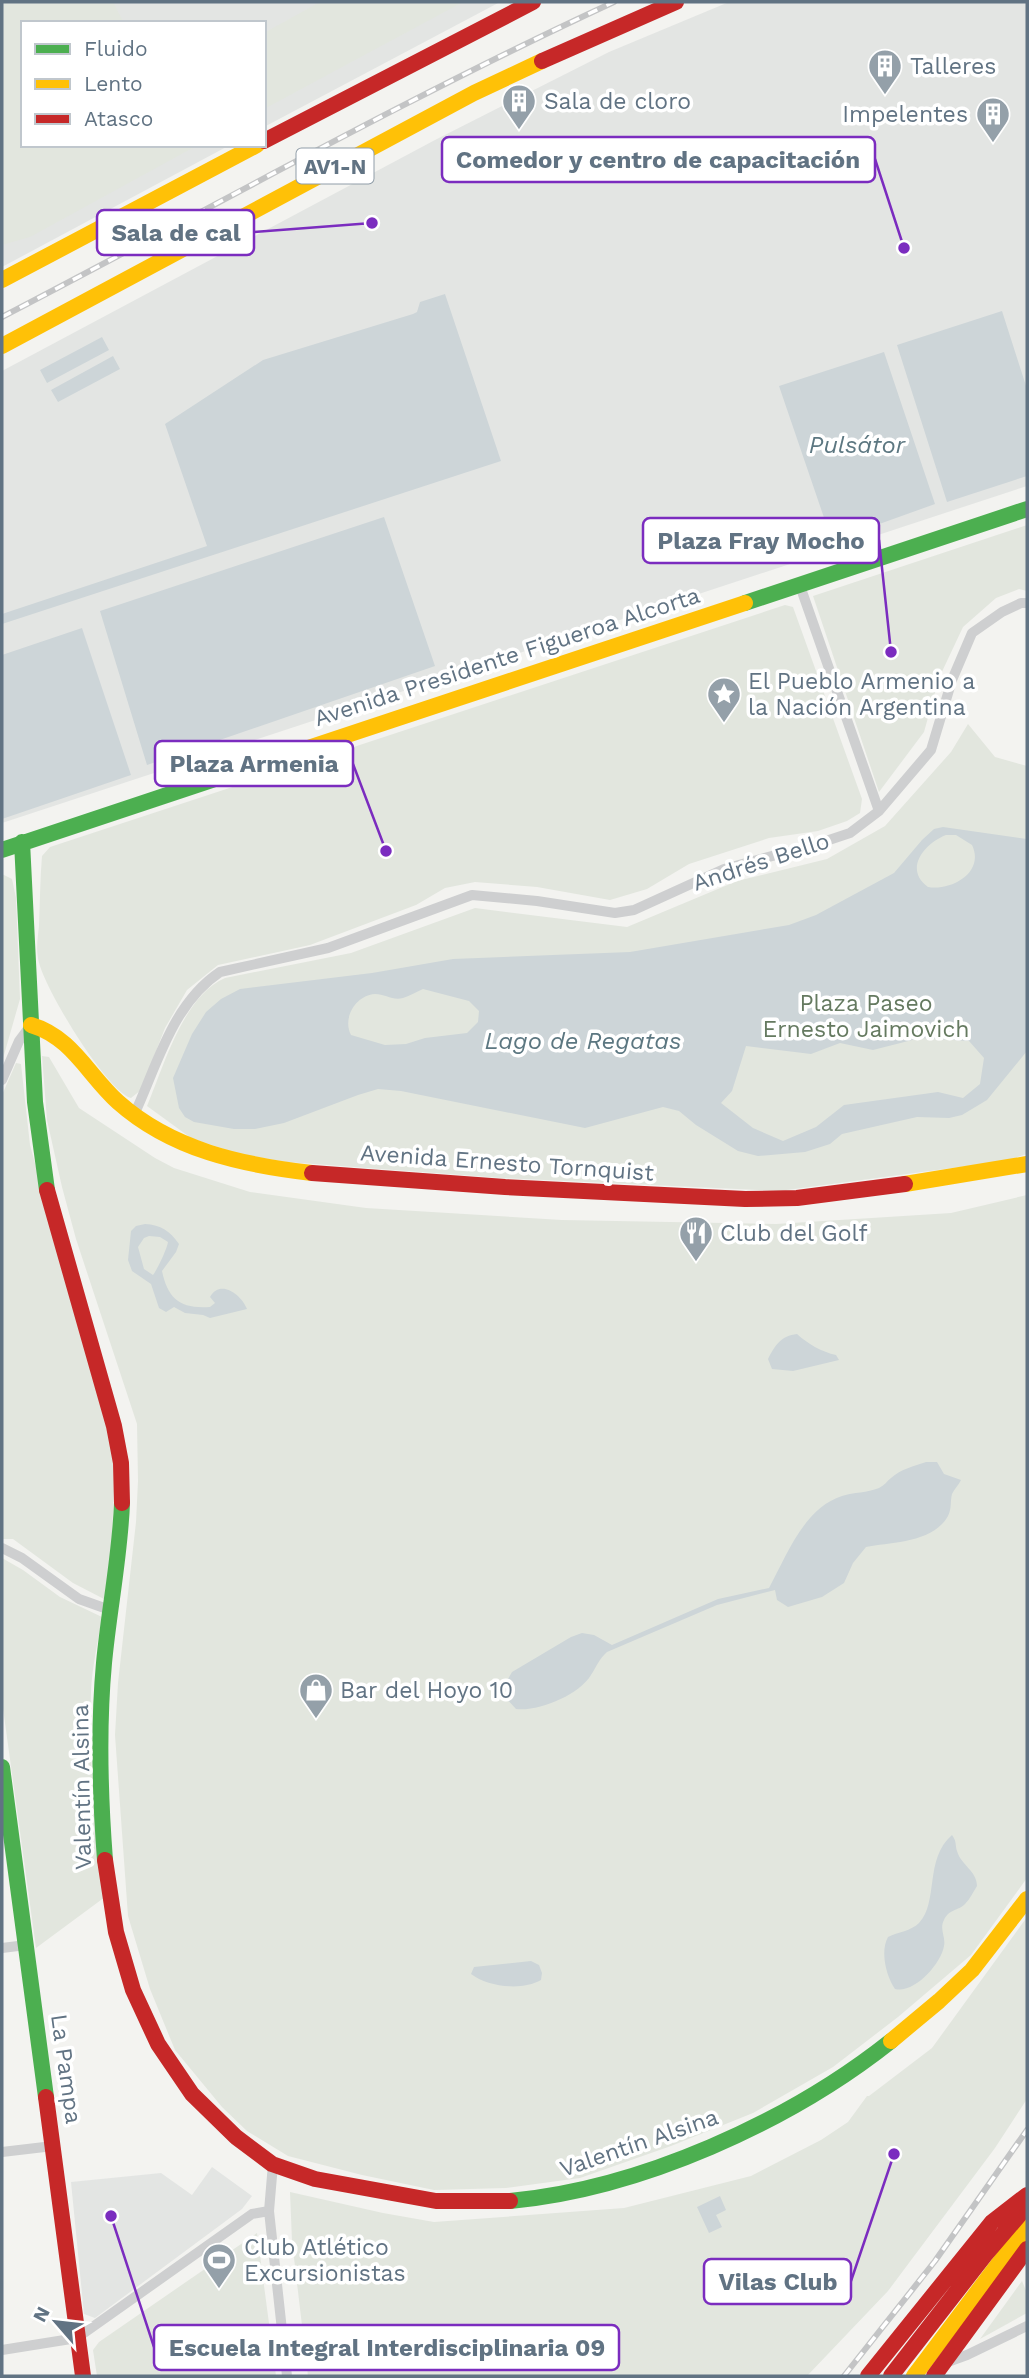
<svg xmlns="http://www.w3.org/2000/svg" width="1029" height="2378" font-family="'Work Sans',sans-serif">
<rect width="100%" height="100%" fill="#f3f3f0"/>
<path fill="#e3e5e3" d="M2,2H500L264,127V23H23V145H230L2,267Z
M729,2H1027V486L2,823V371L435,140L609,52Z
M212,2167L252,2196L242,2209L95,2318L84,2314L71,2182L161,2173L192,2195Z"/>
<path fill="#e2e6de" d="M2,2H113L124,23H23V145H198L30,237L2,245Z
M320,2H463L264,109V33Z
M1027,525V591L1019,589L996,598L963,627L939,678L924,732L879,792L813,596Z
M785,605L793,607L862,799L860,813L847,821L818,831L769,838L689,864L647,889L610,900L537,887L475,882L445,888L416,905L310,945L218,965L187,990L165,1028L141,1090L131,1098C107,1092 41,984 38,958C36,948 38,936 39,926C40,903 40,879 42,856L50,847Z
M968,724L995,757L1027,766V1154L1005,1161L779,1191L502,1178L287,1162L239,1154L191,1138L147,1106C164,1066 183,996 225,978L351,953L475,908L627,927L737,881L827,859L885,826L951,752Z
M2,874L12,879L16,898L20,999L2,1062Z
M42,1056L49,1057L79,1108L155,1158L174,1168L250,1192L366,1208L562,1220L776,1224L951,1213L1027,1195V1878L971,1955L898,2017L833,2067L753,2113L671,2146L580,2178L506,2188L434,2190L362,2175L288,2156L247,2131L222,2107L175,2050L150,1989L128,1916L115,1735L118,1683L136,1522L138,1481L137,1424L76,1239L62,1187L47,1120Z
M16,1063L21,1064L30,1145L108,1430L115,1470L111,1555L104,1599L73,1583L13,1539H2V1095Z
M2,1558L23,1570L60,1597L102,1617C98,1642 92,1667 91,1692C88,1760 96,1830 105,1897L36,1948L2,1701Z
M1027,1917V2099L995,2148L888,2291L807,2376H308L292,2241L290,2192L383,2213L434,2222L624,2208L751,2176L821,2140L848,2122L867,2096H869L932,2048Z
M257,2233L276,2376H97L93,2350L99,2342Z
M1022,2281L1027,2293V2313L980,2339Z"/>
<path fill="#cdd5d8" fill-rule="evenodd" d="M445,294L501,461L2,624V614L207,546L165,424L263,360L413,314L417,312L420,302Z
M1002,311L1027,389V476L947,502L897,345Z
M102,337L109,350L47,383L40,370Z
M884,352L935,504L832,541L779,386Z
M113,356L120,369L58,402L51,390Z
M384,517L435,666L147,765L100,611Z
M82,628L131,775L2,819V655Z
M943,827L1027,839V1051L987,1100L962,1115L949,1118L917,1117L842,1134L830,1144L805,1152L758,1156L738,1151L696,1125L679,1111L663,1107L585,1128L401,1091L378,1089L358,1095L284,1123L255,1129H234L194,1122L185,1117L179,1108L173,1078L192,1034L206,1012L221,999L240,989L372,973L453,959L630,952L789,925L816,915L894,873L922,840L934,829ZM946,835H956L972,845C985,872 952,891 928,887C903,869 925,843 946,835ZM423,989L469,1001L479,1011L478,1022L467,1033L425,1038L406,1044L385,1045L351,1035C342,1018 356,995 375,994C385,994 393,1001 403,998C409,996 416,992 423,989ZM920,1038L969,1041L984,1058L980,1084L963,1098L938,1092L844,1105L816,1127L783,1141L753,1128L721,1103L732,1091L746,1046L811,1054L840,1043L873,1050Z
M145,1224C161,1225 170,1231 179,1244L176,1252L162,1271C168,1299 180,1309 210,1307L215,1303L210,1297C220,1279 241,1294 247,1309L210,1318L203,1315L185,1313L174,1307L166,1312L159,1308L151,1284L132,1271L128,1260L131,1231L136,1226ZM149,1236L160,1237L168,1242C167,1249 157,1270 153,1275L144,1269L138,1247L144,1238Z
M797,1334C808,1344 822,1352 836,1355L839,1360L793,1371L772,1369L768,1359C775,1345 781,1336 797,1334Z
M926,1462H937L944,1474L961,1480C959,1485 954,1489 952,1494C950,1502 952,1508 948,1516C933,1543 891,1542 866,1547L853,1563L844,1583L822,1597L788,1607L777,1600L775,1590L717,1605L607,1652C599,1659 597,1666 591,1675C579,1695 538,1712 516,1709L505,1697L504,1686L512,1672L571,1637L582,1633L594,1635L612,1645L718,1599L769,1588C787,1555 804,1508 842,1496C854,1492 867,1493 879,1488C885,1485 886,1482 891,1478C901,1469 914,1466 926,1462Z
M952,1835C957,1842 955,1845 957,1851C961,1865 977,1871 977,1886C973,1892 970,1899 965,1904C958,1911 949,1909 944,1920C939,1929 946,1937 944,1946C941,1964 914,1994 895,1989C886,1976 880,1951 888,1937C898,1932 911,1931 919,1923C939,1902 924,1859 952,1835Z
M531,1961L539,1965L542,1973L541,1980C522,1991 488,1987 471,1974L474,1967Z
M720,2196L726,2210L716,2215L722,2227L709,2233L697,2207Z"/>
<g fill="none" stroke-linecap="round" stroke-linejoin="round">
<path stroke="#cecfd0" stroke-width="10" d="M799,583L879,811
M2,1080L19,1041L31,1025
M134,1115C157,1066 172,1004 220,972L328,948L472,895L537,901L615,913L634,910L724,869L820,843L850,833L879,811L931,750L952,680L972,633L1002,612L1021,603H1027
M2,1548L22,1558L79,1599L110,1610
M2,1948L26,1945
M2,2152L53,2146
M273,2164L269,2211L287,2376
M2,2350L77,2338L252,2214L269,2211
M945,2363L967,2355L1027,2326"/>
<path stroke="#4caf50" stroke-width="16" d="M745,603L1027,509
M22,842L35,1102L47,1190
M2,850L302,750
M2,1767L46,2097
M105,1860C100,1795 98,1728 104,1663C109,1609 120,1557 122,1503
M510,2201C640,2189 789,2122 891,2041"/>
<path stroke="#ffc107" stroke-width="16" d="M2,280L257,145
M2,346L474,93L542,61
M302,750L745,603
M31,1025C72,1037 88,1075 118,1102C172,1150 242,1165 312,1173
M905,1184L1027,1164
M891,2041L939,2001L972,1970L1027,1899
M914,2376L1027,2226"/>
<path stroke="#c62828" stroke-width="16" d="M542,61L676,2
M264,141L533,2
M312,1173L505,1187L745,1199L797,1198L905,1184
M47,1190L114,1426L121,1463L122,1503
M105,1860L116,1932L133,1990L158,2044L192,2094L236,2137L272,2164L315,2179L436,2201H510
M46,2097L83,2376
M868,2376L992,2222L1027,2195
M891,2376L985,2255L1027,2206
M934,2376L1027,2249"/>
<g stroke="#c3c4c5" stroke-width="6">
<path id="rail" d="M2,317C206,211 406,98 614,2
M844,2376L935,2261L1027,2130"/>
</g>
<use href="#rail" stroke="#fff" stroke-width="3.5" stroke-dasharray="10" stroke-linecap="butt"/>
</g>
<defs>
<g id="building-pin" transform="scale(1.75)"><path d="M0 17L-7.5 6A9.5 9.5 0 1 1 7.5 6Z" fill="#94a0a9" stroke="#fff"/><path d="M-4-6H4V6H1V3H-1V6H-4ZM-2.5-4.3h1.7v1.8h-1.7ZM.8-4.3h1.7v1.8H.8ZM-2.5-1h1.7V.8h-1.7ZM.8-1h1.7V.8H.8Z" fill="#fff"/></g>
<g id="sight-pin" transform="scale(1.75)"><path d="M0 17L-7.5 6A9.5 9.5 0 1 1 7.5 6Z" fill="#94a0a9" stroke="#fff"/><path d="M0-6L1.8-2.2L6-1.7L2.9 1.2L3.7 5.4L0 3.3L-3.7 5.4L-2.9 1.2L-6-1.7L-1.8-2.2Z" fill="#fff"/></g>
<g id="restaurant-pin" transform="scale(1.75)"><path d="M0 17L-7.5 6A9.5 9.5 0 1 1 7.5 6Z" fill="#94a0a9" stroke="#fff"/><path d="M-5-6h1v4h1v-4h1v4h1v-4h1v5L-1.5 .5V6h-2V.5L-5-1ZM5-6V6H3V1.5H1.5Q1.5-4 5-6Z" fill="#fff"/></g>
<g id="shop-pin" transform="scale(1.75)"><path d="M0 17L-7.5 6A9.5 9.5 0 1 1 7.5 6Z" fill="#94a0a9" stroke="#fff"/><path d="M-5-2.5h2.3a2.7 3.5 0 0 1 5.4 0H5L5.5 6h-11ZM-1.5-2.5h3a1.5 2.3 0 0 0-3 0Z" fill="#fff"/></g>
<g id="stadium-pin" transform="scale(1.75)"><path d="M0 17L-7.5 6A9.5 9.5 0 1 1 7.5 6Z" fill="#94a0a9" stroke="#fff"/><path d="M0-5a6.5 5 0 1 0 0 10a6.5 5 0 1 0 0-10ZM-3.5-1.8h7v3.6h-7Z" fill="#fff"/></g>
</defs>
<g fill-rule="evenodd">
<use href="#building-pin" x="885" y="66"/>
<use href="#building-pin" x="519" y="101"/>
<use href="#building-pin" x="993" y="114"/>
<use href="#sight-pin" x="724" y="694"/>
<use href="#restaurant-pin" x="696" y="1233"/>
<use href="#shop-pin" x="316" y="1690"/>
<use href="#stadium-pin" x="219" y="2260"/>
</g>
<g text-anchor="middle" dominant-baseline="central" stroke-width="7" stroke-linejoin="round" paint-order="stroke">
<rect fill="#fff" stroke="#909da8" stroke-width="2" x="296.5" y="148.5" width="77" height="35" rx="5"/>
<g font-size="21" font-weight="bold" fill="#617383">
<text x="335" y="166">AV1-N</text>
</g>
<g font-size="23" fill="#617383" stroke="#fff" text-anchor="start">
<text x="910" y="66">Talleres</text>
<text x="544" y="101">Sala de cloro</text>
<text x="968" y="114" text-anchor="end">Impelentes</text>
<text x="748" y="681">El Pueblo Armenio a<tspan x="748" dy="26">la Nación Argentina</tspan></text>
<text x="720" y="1233">Club del Golf</text>
<text x="340" y="1690">Bar del Hoyo 10</text>
<text x="244" y="2247">Club Atlético<tspan x="244" dy="26">Excursionistas</tspan></text>
</g>
<g font-size="23" fill="#617383" stroke="#fff">
<text transform="translate(507 657) rotate(-18)">Avenida Presidente Figueroa Alcorta</text>
<text transform="translate(761 862) rotate(-18)">Andrés Bello</text>
<text transform="translate(507 1163) rotate(4)">Avenida Ernesto Tornquist</text>
<text transform="translate(82 1787) rotate(-91)">Valentín Alsina</text>
<text transform="translate(66 2069) rotate(82)">La Pampa</text>
<text transform="translate(639 2143) rotate(-19)">Valentín Alsina</text>
</g>
<g font-size="23" fill="#657a60" stroke="#fff">
<text x="866" y="1003">Plaza Paseo<tspan x="866" dy="26">Ernesto Jaimovich</tspan></text>
</g>
<g font-size="24" font-style="italic" fill="#5c7781" stroke="#fff">
<text x="857" y="445">Pulsátor</text>
<text x="583" y="1041">Lago de Regatas</text>
</g>
</g>
<path fill="none" stroke="#7b2cbf" stroke-width="2.5" d="M904 248L875 159M372 223L254 232M891 652L879 540M386 851L353 764M894 2154L851 2281M111 2216L154 2347"/>
<g fill="#7b2cbf" stroke="#fff" stroke-width="2.5">
<circle cx="904" cy="248" r="7"/>
<circle cx="372" cy="223" r="7"/>
<circle cx="891" cy="652" r="7"/>
<circle cx="386" cy="851" r="7"/>
<circle cx="894" cy="2154" r="7"/>
<circle cx="111" cy="2216" r="7"/>
</g>
<g fill="#fff" stroke="#7b2cbf" stroke-width="2.5">
<rect x="442" y="137" width="433" height="45" rx="7"/>
<rect x="97" y="210" width="157" height="45" rx="7"/>
<rect x="643" y="518" width="236" height="45" rx="7"/>
<rect x="155" y="741" width="198" height="45" rx="7"/>
<rect x="704" y="2259" width="147" height="45" rx="7"/>
<rect x="154" y="2325" width="465" height="45" rx="7"/>
</g>
<g font-size="24" text-anchor="middle" font-weight="bold" fill="#617383">
<text x="658" y="168">Comedor y centro de capacitación</text>
<text x="176" y="241">Sala de cal</text>
<text x="761" y="549">Plaza Fray Mocho</text>
<text x="254" y="772">Plaza Armenia</text>
<text x="778" y="2290">Vilas Club</text>
<text x="387" y="2356">Escuela Integral Interdisciplinaria 09</text>
</g>
<rect width="1029" height="2378" fill="none" stroke="#617383" stroke-width="7"/>
<rect x="21" y="21" width="245" height="126" fill="#ffffff" stroke="#c0c7cd" stroke-width="2"/>
<rect x="35" y="44" width="35" height="10" fill="#4caf50" stroke="#c0c7cd" stroke-width="2"/>
<text x="84" y="56" font-size="21" fill="#617383">Fluido</text>
<rect x="35" y="79" width="35" height="10" fill="#ffc107" stroke="#c0c7cd" stroke-width="2"/>
<text x="84" y="91" font-size="21" fill="#617383">Lento</text>
<rect x="35" y="114" width="35" height="10" fill="#c62828" stroke="#c0c7cd" stroke-width="2"/>
<text x="84" y="126" font-size="21" fill="#617383">Atasco</text>
<g transform="translate(56 2322) rotate(298)" stroke="#ffffff" stroke-width="5" paint-order="stroke">
<path d="M0-5L12 26L0 18L-12 26Z" fill="#617383"/>
<text y="-10" font-size="19" font-weight="bold" text-anchor="middle" fill="#617383">N</text>
</g>
</svg>
